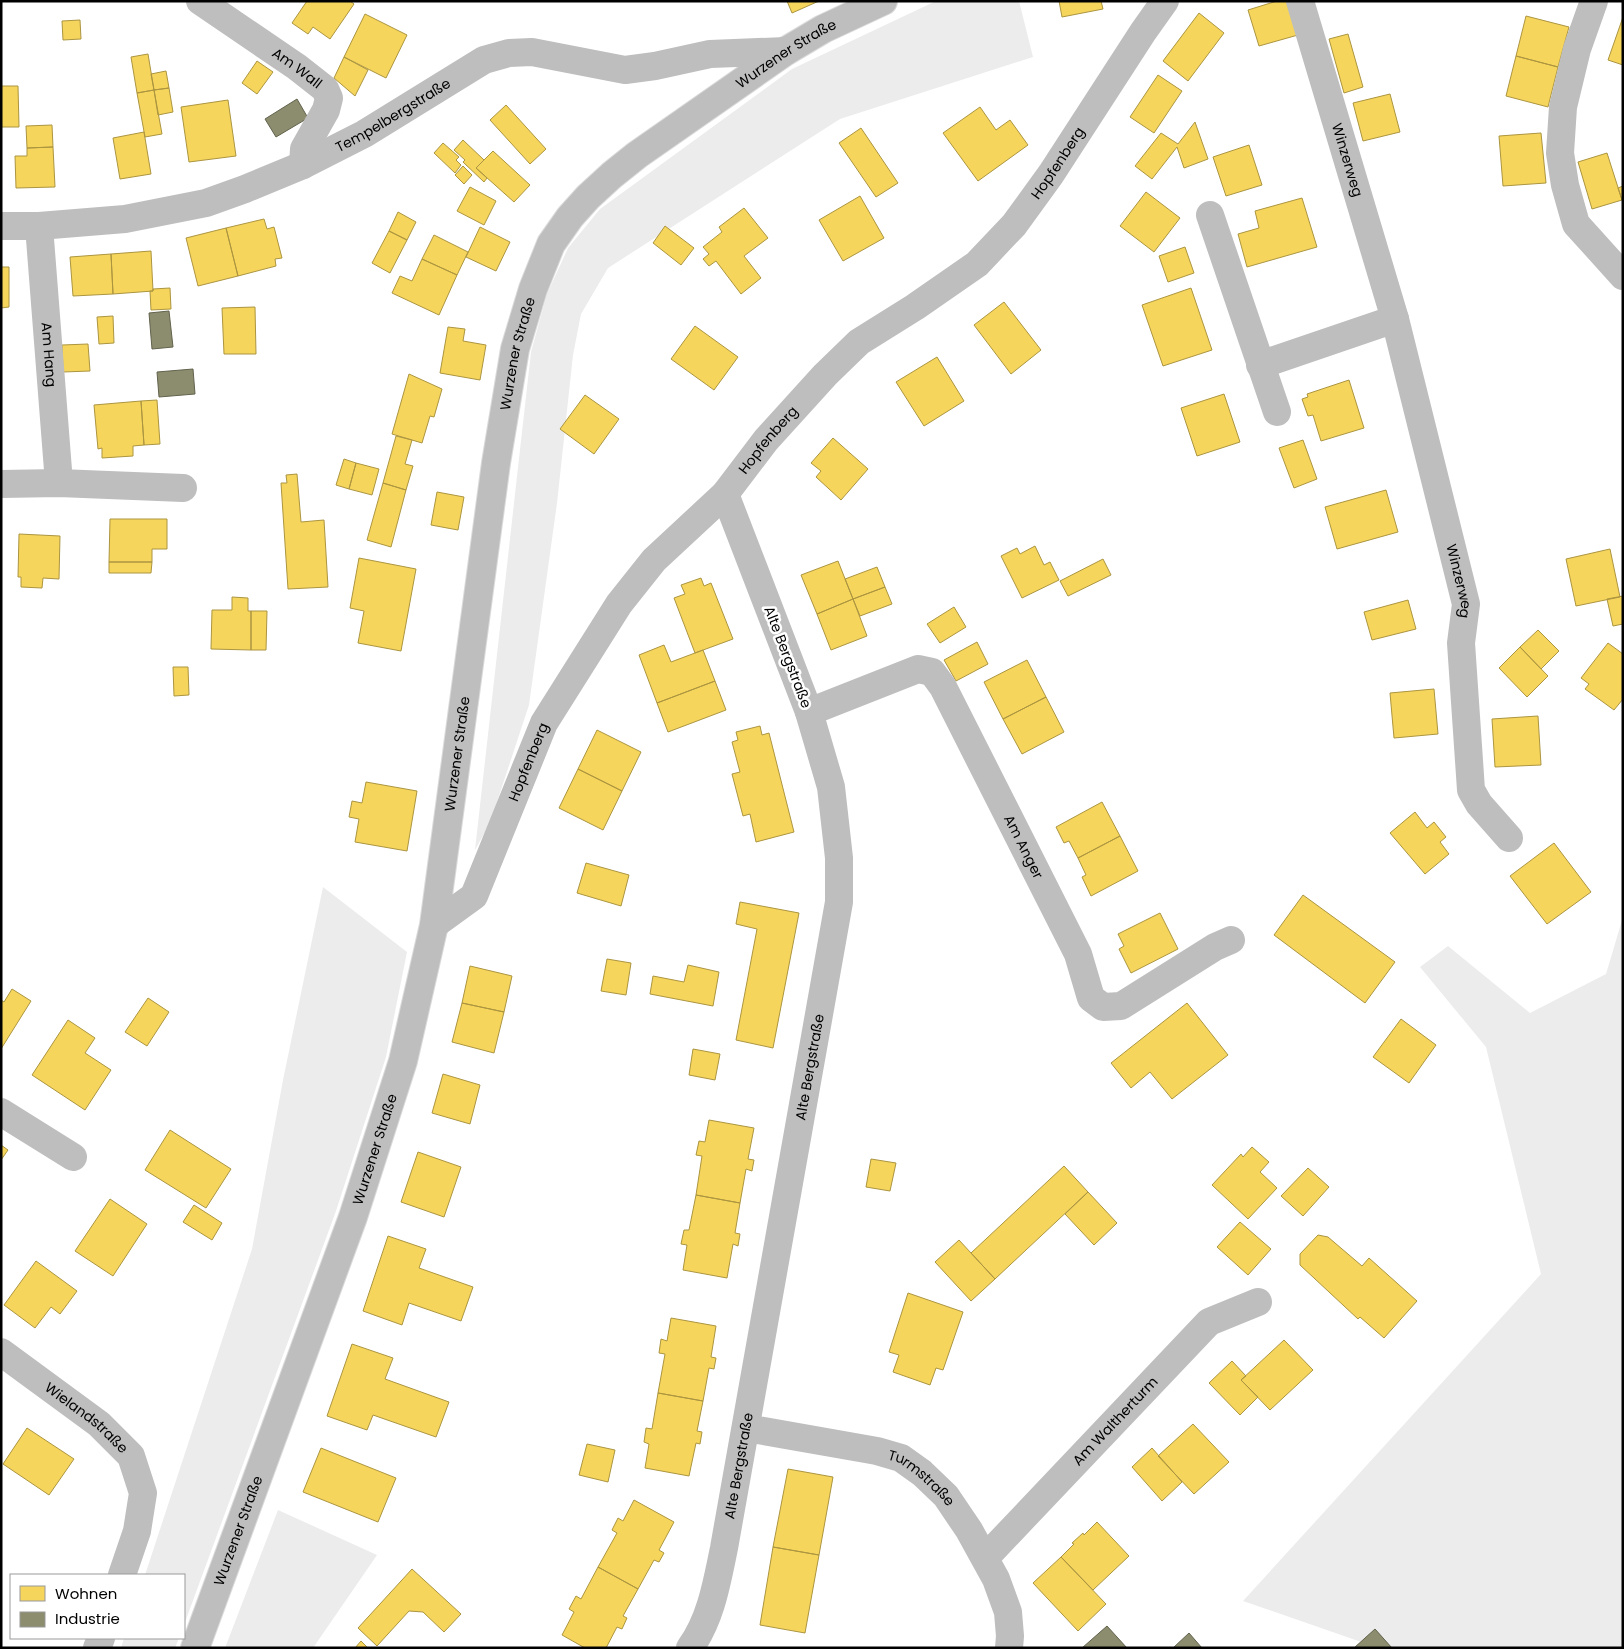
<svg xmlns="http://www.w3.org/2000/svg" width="1624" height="1649" font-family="Poppins,sans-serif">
<rect width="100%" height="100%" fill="#fff"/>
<path fill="#ececec" d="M936,1H1019L1033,57L840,119L608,268L581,314L573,355L557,503L529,705L490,823L475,850L531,352L547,294L568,248L600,209L792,69Z
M323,887L407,952L386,1057L336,1211L184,1625V1575H145L252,1249L283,1080Z
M1623,917V1648H1372L1367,1644L1243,1601L1541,1274L1486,1047L1420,967L1448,946L1530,1013L1606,974Z
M278,1510L377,1555L313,1648H225Z
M124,1638H179L175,1648H121Z"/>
<path fill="#f6d55c" stroke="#ac9540" d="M307,1H350L354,4L330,39L313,27L308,34L292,23Z
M787,1H819L792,13Z
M1059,1H1101L1103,9L1062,17Z
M1277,1H1288L1298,35L1259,46L1248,10Z
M1199,13L1224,33L1188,81L1163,61Z
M365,14L407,35L386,78L344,57Z
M1526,16L1569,27L1558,67L1516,56Z
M1623,17V65L1608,60Z
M80,20L81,39L63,40L62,21Z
M1348,34L1363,87L1344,93L1329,39Z
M148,54L154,90L137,93L131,57Z
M1516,56L1558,67L1548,107L1506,96Z
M344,57L368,70L355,96L334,78Z
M257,61L273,72L257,94L242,83Z
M166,71L169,88L154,90L151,74Z
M1158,75L1182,91L1154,133L1130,117Z
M1,86H18L19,127H1Z
M169,88L173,112L158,115L154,90Z
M154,90L162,134L145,137L137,93Z
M1390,94L1400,132L1363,141L1353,103Z
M228,100L236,156L189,162L181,107Z
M506,105L546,149L530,164L490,120Z
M980,107L996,130L1010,120L1028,145L978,181L943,133Z
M1195,122L1208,159L1184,168L1177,147L1152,179L1135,166L1161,133L1178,144Z
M52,125L53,147L27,148L26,126Z
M861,128L898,183L876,197L839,143Z
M144,132L151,174L120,179L113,138Z
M1541,133L1546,183L1503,186L1499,136Z
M463,140L484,160L476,168L487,178L484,182L463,162L465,160L454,150Z
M443,143L459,157L456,160L461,165L455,173L434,153Z
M1249,145L1262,185L1226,196L1213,157Z
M53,147L55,187L16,188L15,156H27V148Z
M493,151L530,185L514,202L476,168Z
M1607,153L1622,200L1592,209L1578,162Z
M463,166L472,175L464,184L455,175Z
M1623,186V200H1622L1618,188Z
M470,187L496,201L484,225L457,211Z
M1146,192L1180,218L1154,252L1120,226Z
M860,196L884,238L843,261L819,220Z
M1302,198L1317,247L1247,267L1238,234L1259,228L1255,211Z
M744,208L768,238L744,256L761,278L741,294L716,261L709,266L703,259L709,254L703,247L722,232L719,227Z
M398,212L416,222L407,240L389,231Z
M264,219L267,229L274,227L282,258L275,259L276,266L238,276L226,228Z
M665,226L694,248L681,265L653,243Z
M480,227L510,242L496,271L466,257Z
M226,228L238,276L198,286L186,238Z
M389,231L407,240L390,273L372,263Z
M434,235L468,252L457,275L422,259Z
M1185,247L1194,273L1168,282L1159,256Z
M151,251L153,291L113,294L111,254Z
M111,254L113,294L73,296L70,257Z
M422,259L457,275L439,315L392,293L400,276L412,281Z
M1,267H9V307L1,308Z
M170,288L171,309L151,310L150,291H153V289Z
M1191,288L1212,350L1163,366L1142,305Z
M1004,302L1041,350L1011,374L974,325Z
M255,307L256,354H224L222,308Z
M113,316L114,343L99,344L97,317Z
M695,326L738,357L714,390L671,359Z
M448,327L465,329L463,341L486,345L480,380L440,373Z
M88,344L90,371L63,372L62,345Z
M937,357L964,401L924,426L896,382Z
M409,374L442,389L434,417L430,416L422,443L392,434Z
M1349,380L1364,428L1321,441L1313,415L1308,416L1302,399L1308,397L1307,394Z
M1224,394L1240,442L1197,456L1181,408Z
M585,395L619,419L594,454L560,429Z
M157,400L160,444L144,445L141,401Z
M141,401L144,445L133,446V456L102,458V448L98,449L94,405Z
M396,436L412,440L405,464L413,466L406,490L383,483Z
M833,438L868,469L841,500L816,477L821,471L811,463Z
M1303,440L1317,479L1294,488L1279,448Z
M344,459L356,463L349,489L336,485Z
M356,463L379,469L372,495L349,489Z
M297,474L301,522L324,520L328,587L288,589L281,483H287L286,475Z
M383,483L406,490L391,547L367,540Z
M1386,490L1398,532L1337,549L1325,507Z
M437,492L464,497L458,530L431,525Z
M110,519H167V549H152V562H109Z
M19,534L60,536L59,579L43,578L42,588L21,587V577H18Z
M1035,546L1044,565L1050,562L1059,580L1022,598L1001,556L1017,548L1020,554Z
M1610,549L1620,597L1576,606L1566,559Z
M359,558L416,569L401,651L358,643L364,611L350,608Z
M1103,559L1111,575L1068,596L1060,581Z
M838,561L853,599L817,614L801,575Z
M109,562H152L151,573H109Z
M877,567L885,587L853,599L845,579Z
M701,578L704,586L711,583L733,639L695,653L674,598L685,594L681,585Z
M885,587L892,604L860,616L853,599Z
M1623,596V624L1613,626L1607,599Z
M232,597L248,598V611H251V650L211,649L212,610H232Z
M853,599L867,636L831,650L817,614Z
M1408,600L1416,629L1372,640L1364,612Z
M954,607L966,627L940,643L927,624Z
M251,611H267L266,650H251Z
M1538,630L1559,651L1541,669L1520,647Z
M977,642L988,664L956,681L944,660Z
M1608,643L1623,654V699L1614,710L1585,689L1589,684L1581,678Z
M664,645L671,662L703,650L715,681L657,703L639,655Z
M1520,647L1548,676L1527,697L1499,668Z
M1027,660L1046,697L1003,719L984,682Z
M173,667H188L189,695L174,696Z
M715,681L726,710L668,732L657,703Z
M1434,689L1438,734L1394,738L1390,693Z
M1046,697L1064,732L1022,754L1003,719Z
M1538,716L1541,765L1495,767L1492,719Z
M760,726L762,735L769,733L794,832L756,842L750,814L743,816L732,774L740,772L732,742L738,740L736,732Z
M597,730L641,752L622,791L578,769Z
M578,769L622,791L603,830L559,808Z
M366,782L417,791L407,851L355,842L359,819L349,817L352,801L362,803Z
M1102,802L1120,836L1078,858L1069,841L1064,843L1056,827Z
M1415,812L1427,828L1434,822L1446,837L1440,842L1449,854L1425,874L1390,833Z
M1120,836L1138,871L1091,896L1082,877L1086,875L1078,858Z
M1554,843L1591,892L1547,924L1510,876Z
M586,863L629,875L621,906L577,893Z
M1303,895L1395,962L1365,1003L1274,935Z
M740,902L799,913L773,1048L736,1040L757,929L736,924Z
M1160,913L1178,949L1131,973L1119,949L1124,946L1118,934Z
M607,959L631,963L626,995L601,991Z
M688,965L719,972L713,1006L650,994L653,976L684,982Z
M470,966L512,976L504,1012L462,1003Z
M12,989L31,1001L1,1049V1000L4,1002Z
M148,998L169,1012L147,1046L125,1032Z
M462,1003L504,1012L494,1053L452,1042Z
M1187,1003L1228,1055L1172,1099L1150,1072L1131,1088L1111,1063Z
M1401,1019L1436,1045L1409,1083L1373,1057Z
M68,1020L95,1038L85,1053L111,1070L85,1110L32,1075Z
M693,1049L720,1054L715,1080L689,1075Z
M443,1074L480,1085L470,1124L432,1113Z
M709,1120L754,1128L748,1159L754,1160L752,1171L746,1169L740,1203L696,1195L702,1156L696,1155L699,1141L705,1142Z
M170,1130L231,1169L206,1208L145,1170Z
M1,1145L8,1150L1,1160Z
M1252,1147L1269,1162L1260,1172L1277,1188L1248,1219L1212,1185L1241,1154L1243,1157Z
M418,1152L461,1167L444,1217L401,1202Z
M871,1159L896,1163L890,1191L866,1187Z
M1064,1166L1088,1192L995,1279L971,1253Z
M1308,1168L1329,1187L1303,1216L1281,1196Z
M1088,1192L1117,1223L1094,1245L1065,1214Z
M696,1195L740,1203L735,1233L740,1234L738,1246L733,1244L727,1278L683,1270L687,1245L681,1244L684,1230H689Z
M110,1199L147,1224L113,1276L75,1251Z
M194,1205L222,1223L212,1240L183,1222Z
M1240,1222L1271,1249L1248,1275L1217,1247Z
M1318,1235L1328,1237L1362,1266L1369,1258L1417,1301L1384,1338L1360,1317L1358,1319L1300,1265V1254Z
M388,1236L426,1249L419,1268L473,1287L461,1321L409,1303L402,1325L363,1311Z
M959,1240L995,1279L971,1301L935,1262Z
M36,1261L77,1291L60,1314L51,1307L35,1328L4,1305Z
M908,1293L963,1312L943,1370L936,1368L930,1385L893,1372L899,1355L889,1352Z
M671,1318L716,1326L711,1357L716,1358L714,1369L709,1368L703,1401L658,1393L665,1354L659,1353L661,1339L667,1341Z
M1284,1340L1313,1370L1270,1410L1241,1380Z
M352,1344L393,1358L385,1379L449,1402L436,1437L373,1415L367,1430L327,1416Z
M1232,1361L1246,1376L1241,1380L1258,1397L1240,1415L1209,1383Z
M658,1393L703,1401L697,1431L702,1432L700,1444L696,1443L689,1476L645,1468L649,1444L644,1442L646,1428L652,1429Z
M1193,1424L1229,1462L1194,1494L1158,1456Z
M27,1428L74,1459L49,1495L3,1464Z
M587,1444L615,1450L608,1482L579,1475Z
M321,1448L396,1478L378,1522L303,1492Z
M1152,1448L1182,1482L1162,1501L1132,1467Z
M788,1469L833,1477L819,1555L773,1547Z
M634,1500L674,1522L659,1550L664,1553L659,1562L654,1560L638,1589L598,1567L617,1533L612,1530L618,1518L623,1521Z
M1097,1522L1129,1556L1093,1590L1061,1557L1074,1544L1072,1543L1083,1533L1084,1535Z
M773,1547L819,1555L805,1633L760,1625Z
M1061,1557L1106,1604L1078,1631L1033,1583Z
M598,1567L638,1589L623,1616L627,1618L622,1629L617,1627L606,1648H585L562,1635L574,1612L569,1609L576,1596L581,1599Z
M412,1569L461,1614L444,1632L423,1612L409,1611L377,1646L358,1628Z
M361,1641L368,1648H355Z"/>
<path fill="#8c8c6e" stroke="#62624d" d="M297,99L308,118L276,137L265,119Z
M169,311L173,347L152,349L149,313Z
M193,369L195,394L159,397L157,372Z
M1107,1626L1127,1648H1082Z
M1375,1629L1392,1648H1354Z
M1189,1633L1202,1648H1173Z"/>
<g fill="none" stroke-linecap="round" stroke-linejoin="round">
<g stroke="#dbdbdb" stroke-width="30">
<g id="primary">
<path id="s11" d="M195,1648L353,1217L403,1061L434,925L496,463L515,349L533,289L551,244L570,217L588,197L612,175L637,155L786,51L823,29L883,1"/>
</g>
</g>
<g stroke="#bebebe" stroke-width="28">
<path id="s1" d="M200,1L297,67L325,89L329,98L326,110L304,149L303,165"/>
<path id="s2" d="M1300,1L1395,319L1466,604L1461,643L1471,790L1479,804L1509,838"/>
<path d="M1594,1L1577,49L1563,107L1560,153L1565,185L1576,224L1623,276"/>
<path d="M1210,215L1277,412"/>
<path id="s3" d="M1,226H39L125,219L206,203L245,189L303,165L364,134L484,60L509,53L532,52L625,70L655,66L710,54L786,51"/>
<path id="s4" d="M39,226L59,483"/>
<path d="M1260,365L1395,319"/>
<path d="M1,484L59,483L183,488"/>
<path id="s5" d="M809,712L918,669L932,672L943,687L1078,954L1091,998L1103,1007L1121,1006L1215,947L1231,940"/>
<path id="s6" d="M434,925L474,896L544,723L619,604L654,560L725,494L766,440L825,375L859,342L915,307L977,264L1014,225L1051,174L1143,32L1165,1"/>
<path d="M1,1112L73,1157"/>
<path id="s7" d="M1,1352L99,1424L131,1456L143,1493L137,1531L122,1575"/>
<path id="s8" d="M746,1428L877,1451L901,1458L922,1473L946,1496L969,1530L996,1579L1008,1612L1010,1636L1009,1648"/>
<path id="s9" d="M985,1558L1209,1322L1258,1302"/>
<path d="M97,1648L101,1638"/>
<path id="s10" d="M690,1648C711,1619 717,1582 724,1548L839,902V858L831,787L809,712L725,494"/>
</g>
<use href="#primary" stroke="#bebebe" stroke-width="28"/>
</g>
<g text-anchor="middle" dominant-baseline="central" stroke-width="5" stroke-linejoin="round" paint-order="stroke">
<g font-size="14" fill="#000" stroke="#fff">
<text stroke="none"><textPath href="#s11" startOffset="1760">Wurzener Straße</textPath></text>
<text stroke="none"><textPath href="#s1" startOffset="118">Am Wall</textPath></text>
<text stroke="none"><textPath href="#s3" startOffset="414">Tempelbergstraße</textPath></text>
<text stroke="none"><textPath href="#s2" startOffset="166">Winzerweg</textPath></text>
<text stroke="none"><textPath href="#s6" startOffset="1004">Hopfenberg</textPath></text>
<text stroke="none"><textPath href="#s4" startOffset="129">Am Hang</textPath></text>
<text stroke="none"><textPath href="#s11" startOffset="1340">Wurzener Straße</textPath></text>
<text stroke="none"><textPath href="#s6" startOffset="599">Hopfenberg</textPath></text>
<text stroke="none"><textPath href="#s2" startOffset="602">Winzerweg</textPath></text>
<text transform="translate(788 657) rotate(69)">Alte Bergstraße</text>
<text stroke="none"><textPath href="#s11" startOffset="935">Wurzener Straße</textPath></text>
<text stroke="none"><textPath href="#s6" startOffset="194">Hopfenberg</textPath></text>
<text stroke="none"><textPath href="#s5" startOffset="329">Am Anger</textPath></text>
<text stroke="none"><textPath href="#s10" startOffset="595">Alte Bergstraße</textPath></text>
<text stroke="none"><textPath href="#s11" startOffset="530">Wurzener Straße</textPath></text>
<text stroke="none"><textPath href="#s7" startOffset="108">Wielandstraße</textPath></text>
<text stroke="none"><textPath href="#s9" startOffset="189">Am Waltherturm</textPath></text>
<text stroke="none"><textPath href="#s10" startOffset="190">Alte Bergstraße</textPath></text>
<text stroke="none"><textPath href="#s8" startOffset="186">Turmstraße</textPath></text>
<text stroke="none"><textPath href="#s11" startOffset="125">Wurzener Straße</textPath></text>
</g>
</g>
<rect width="1624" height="1649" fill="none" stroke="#000000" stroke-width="5"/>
<rect x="10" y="1574" width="175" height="65" fill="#ffffff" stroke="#999999"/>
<rect x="20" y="1586" width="25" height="15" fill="#f6d55c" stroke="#999999"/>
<text x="55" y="1599" font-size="15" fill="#000000">Wohnen</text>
<rect x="20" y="1612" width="25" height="15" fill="#8c8c6e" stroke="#999999"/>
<text x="55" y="1624" font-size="15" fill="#000000">Industrie</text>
</svg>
